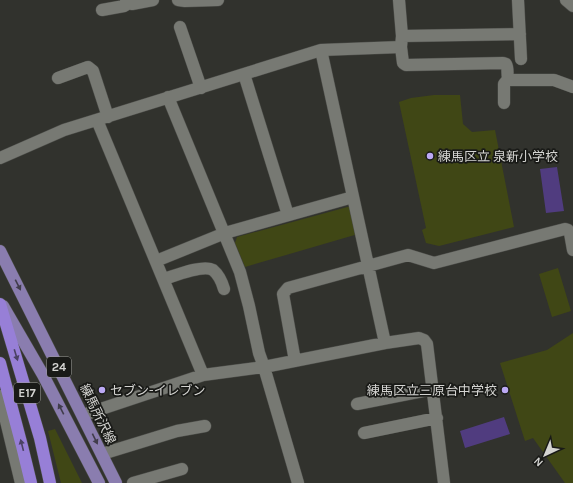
<svg xmlns="http://www.w3.org/2000/svg" width="573" height="483" font-family="Karla,'Noto Sans JP',sans-serif">
<rect width="100%" height="100%" fill="#31322d"/>
<path fill="#404715" d="M434,95H460L463,124L472,132L495,130L514,227L439,246L426,243L422,230L426,228L399,102L411,98Z
M351,206L358,234L245,267L235,243L237,237Z
M558,268L571,311L552,317L539,274Z
M573,333V483H565L533,438L525,441L500,363L547,350Z
M55,429L82,483H61L48,431Z"/>
<path fill="#503c7f" d="M557,167L564,211L546,213L540,169Z
M504,417L510,434L465,448L460,431Z"/>
<g fill="none" stroke-linecap="round" stroke-linejoin="round">
<g stroke="#4d4e4a" stroke-width="13">
<path id="minor" d="M126,0L129,3L132,4L153,0
M178,0L185,1L218,0
M399,0L402,36L401,47L403,63L406,65L503,63L506,64C509,69 506,76 509,80H554L573,87
M518,0L521,59
M566,0L573,6
M102,10L124,6L129,3
M180,27L201,88
M402,36L520,34
M321,50L385,343
M244,74L288,215
M58,78L88,67L93,71L108,117
M168,97L240,272L249,306L259,353L264,367L298,483
M504,103V84L508,79
M97,120L203,375
M0,158L64,130L321,50L401,47
M156,261L225,233L353,197
M164,279C174,276 203,264 213,270C219,275 222,282 224,289
M295,361L283,294L288,288L408,255L434,263L565,229L568,230L570,233L573,250
M0,396L21,483
M357,404L433,389
M83,415L203,375L264,367L385,343L419,338L424,340L427,344L444,483
M364,433L437,418
M102,454L177,431L205,426
M133,483L182,469"/>
</g>
<g stroke="#4d4e4a" stroke-width="13">
<path id="major" d="M0,251L116,483
M3,306L43,375L99,483"/>
</g>
<g stroke="#4d4e4a" stroke-width="13">
<path id="highway" d="M0,304L40,438L50,483
M0,363L22,446L31,483"/>
</g>
<use href="#minor" stroke="#777973" stroke-width="12"/>
<use href="#major" stroke="#8a7daf" stroke-width="12"/>
<use href="#highway" stroke="#977fd7" stroke-width="12"/>
</g>
<defs><path id="oneway-solid" d="M-6-.8H1V-3.2L6.5 0L1 3.2V.8H-6Z"/></defs>
<g fill="#413d4c">
<use href="#oneway-solid" transform="translate(18 285) rotate(63)"/>
<use href="#oneway-solid" transform="translate(61 409) rotate(-117)"/>
<use href="#oneway-solid" transform="translate(95 439) rotate(64)"/>
</g>
<g fill="#4b4264">
<use href="#oneway-solid" transform="translate(16 355) rotate(73)"/>
<use href="#oneway-solid" transform="translate(22 445) rotate(-104)"/>
</g>
<g fill="#bca9f5" stroke="#191a17" stroke-width="1.5">
<circle cx="430" cy="156" r="4"/>
<circle cx="102" cy="390" r="4"/>
<circle cx="505" cy="390" r="4"/>
</g>
<g text-anchor="middle" dominant-baseline="central" stroke-width="3.5" stroke-linejoin="round" paint-order="stroke">
<g fill="#191a17" stroke="#9c9c99" stroke-width="1">
<rect x="47" y="357" width="24" height="20" rx="3"/>
<rect x="14" y="383" width="26" height="20" rx="3"/>
</g>
<g font-size="12" font-weight="bold" fill="#d4d4d1">
<text x="59" y="367">24</text>
<text x="27" y="393">E17</text>
</g>
<g font-size="13" fill="#d4d4d1" stroke="#191a17" text-anchor="start">
<text x="438" y="156">練馬区立 泉新小学校</text>
<text x="110" y="390">セブン-イレブン</text>
<text x="497" y="390" text-anchor="end">練馬区立三原台中学校</text>
</g>
<g font-size="13" fill="#d4d4d1" stroke="#191a17">
<text transform="translate(98 414) rotate(64)">練馬所沢線</text>
</g>
</g>
<g transform="translate(545 455) rotate(224)" stroke="#191a17" stroke-width="3" paint-order="stroke">
<path d="M0-3L7 15L0 10L-7 15Z" fill="#d4d4d1"/>
<text y="-6" font-size="11" font-weight="bold" text-anchor="middle" fill="#d4d4d1">N</text>
</g>
</svg>
